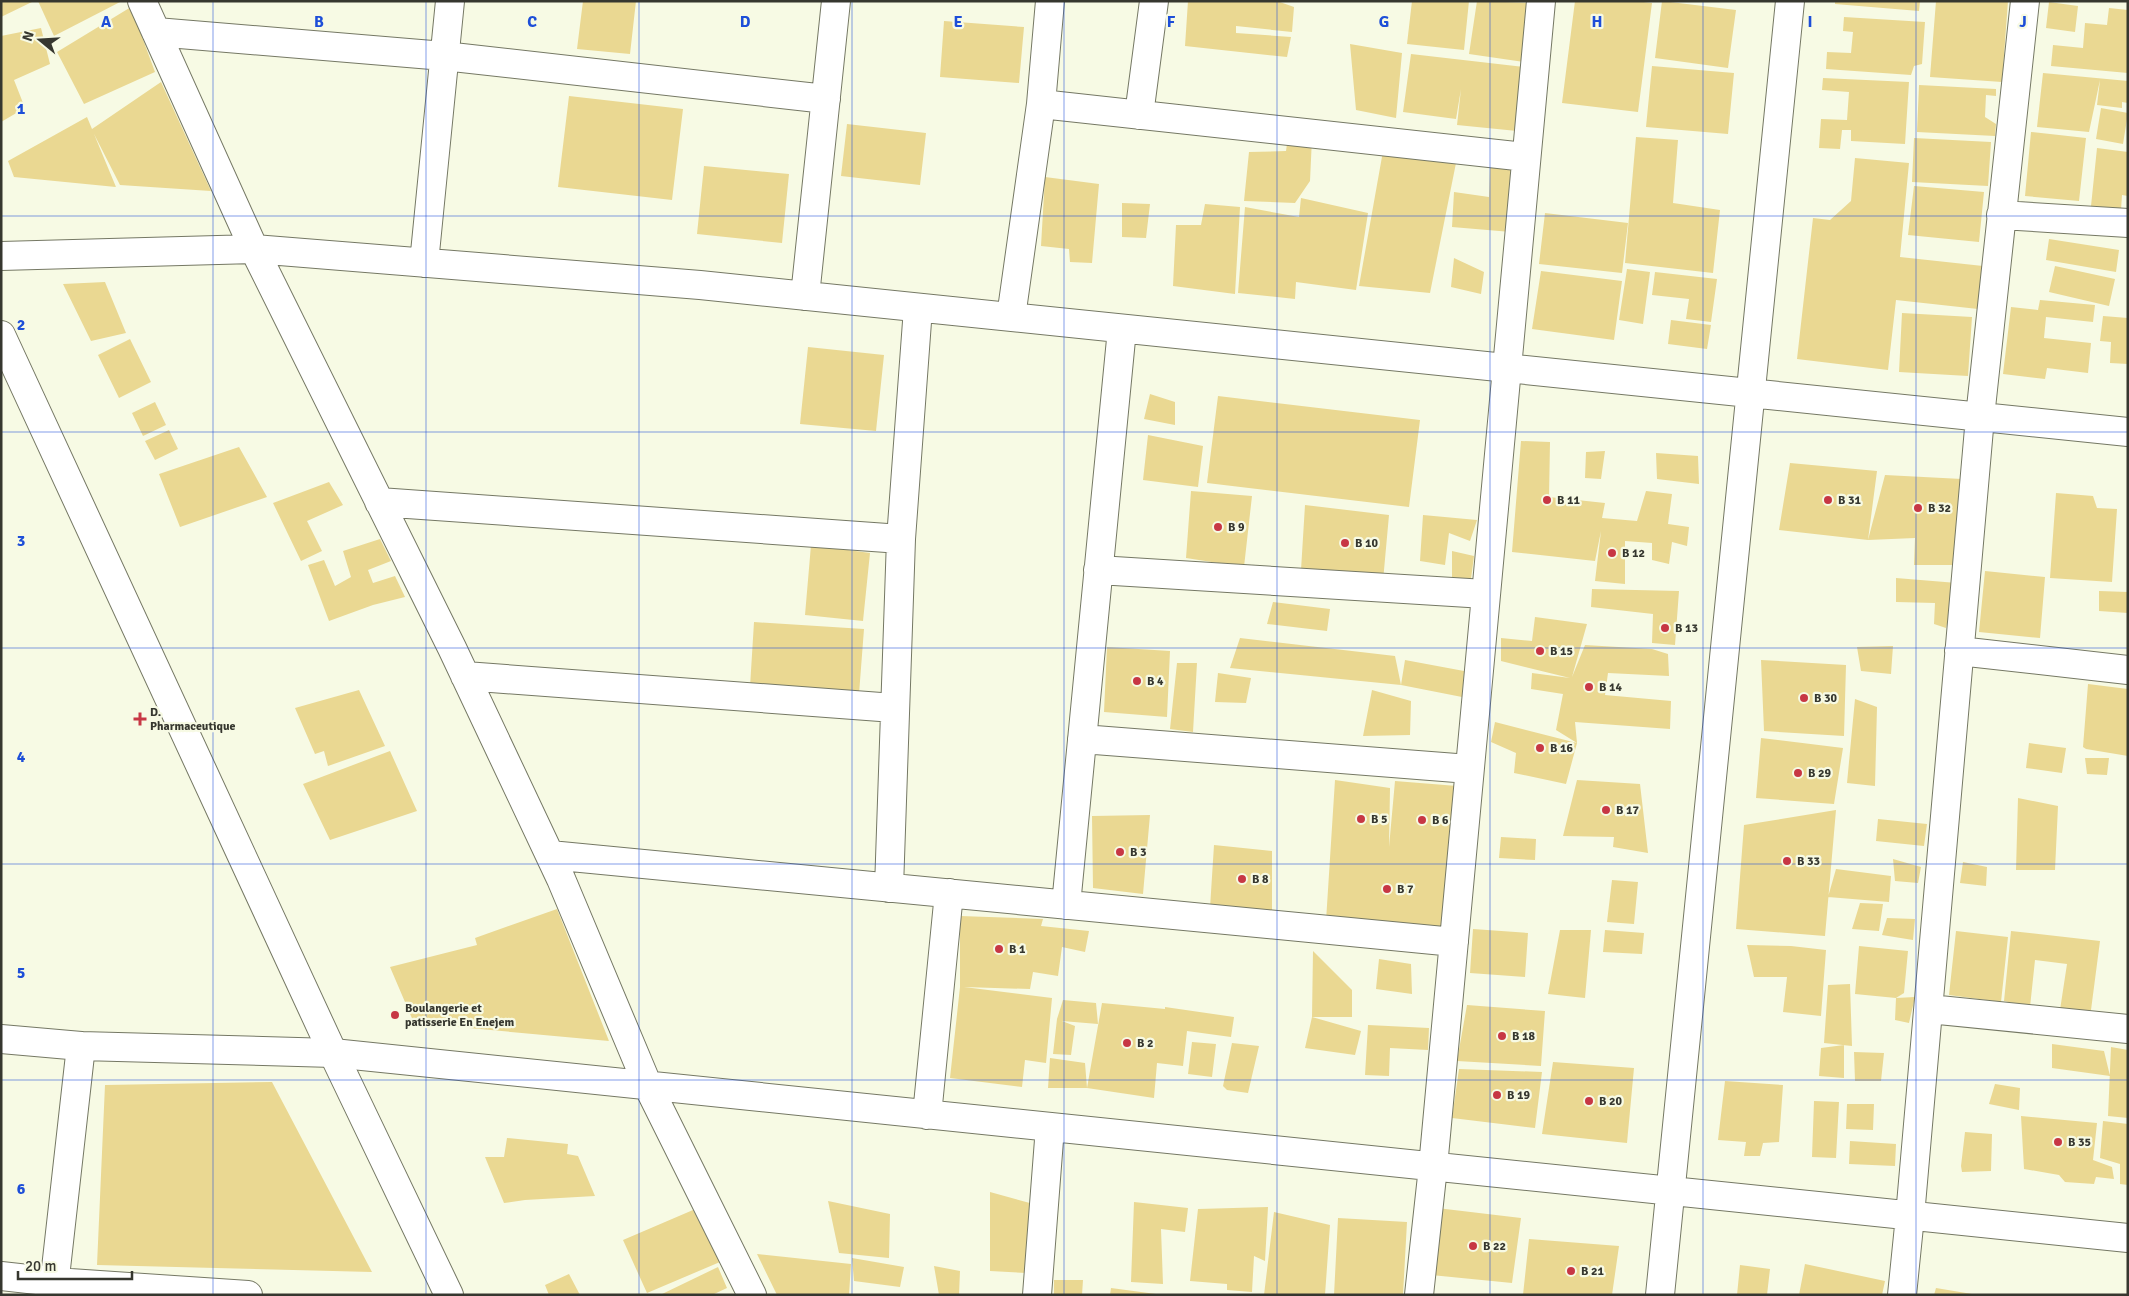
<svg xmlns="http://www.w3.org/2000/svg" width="2129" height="1296" font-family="Signika,sans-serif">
<rect width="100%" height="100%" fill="#f7fae4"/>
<path fill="#ead892" d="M1,1H34L1,17Z
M38,1H122L54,36Z
M583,1H636L630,54L577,49Z
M1188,1H1277L1294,7L1292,32L1236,26V33L1291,37L1287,57L1185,46Z
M1412,1H1469L1464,50L1407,44Z
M1477,1L1533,3L1524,62L1469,54Z
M1575,1H1635L1652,3L1638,112L1562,103Z
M1662,1L1736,10L1728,68L1655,58Z
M1835,1H1920L1919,11L1835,4Z
M1936,1H2008L2002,82L1930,77Z
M2049,2L2078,6L2075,32L2046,28Z
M131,7L155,72L84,104L57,52Z
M2109,8L2128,10V73L2051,66L2053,45L2083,48L2085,23L2107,25Z
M1844,17L1925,22L1922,64L1914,66L1911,75L1826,69L1827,52L1851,53L1853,32L1843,31Z
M944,21L1024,27L1019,83L940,77Z
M41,28L50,64L14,80L25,108L1,122V36Z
M1350,44L1402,53L1396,118L1356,110Z
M1411,54L1524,67L1517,131L1457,125L1461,89L1456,119L1403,112Z
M1652,66L1734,73L1728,134L1646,127Z
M2043,73L2128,81V103L2122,102V108L2097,105L2100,80L2089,132L2037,127Z
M1823,78L1909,82L1905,144L1851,141V130H1842L1840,149L1819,148L1821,119L1847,120L1849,92L1822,90Z
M161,82L211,191L120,185L94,134L116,187L14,177L8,161L87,117L92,129Z
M1919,85L1996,89V96L1986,95L1985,117L1996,124L1995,136L1917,132Z
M569,96L683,109L672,200L558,187Z
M2101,108L2128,113L2123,144L2096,139Z
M847,124L926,133L920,185L841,176Z
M2031,132L2086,138L2079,201L2025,196Z
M1288,137L1312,138L1310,181L1295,203L1244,201L1249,152L1286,151Z
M1636,137L1678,140L1673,203L1720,210L1713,273L1625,263Z
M1914,138L1991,142L1988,186L1912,182Z
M2097,148L2128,152V196L2122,195L2121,210L2091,206Z
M1383,151L1456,163L1430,293L1359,286Z
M1855,158L1909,163L1900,257L1983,266L1978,309L1896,300L1888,370L1797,359L1813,218L1830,220L1851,201Z
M704,166L789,174L782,243L697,234Z
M1490,167L1518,170L1511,232L1452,227L1454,192L1489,197Z
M1045,177L1099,184L1092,263L1070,262L1069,249L1041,246Z
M1914,186L1984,192L1979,242L1908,235Z
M1301,198L1368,213L1356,290L1296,282L1295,299L1238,293L1245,207L1299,217Z
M1122,203L1150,204L1146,238L1122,237Z
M1205,204L1240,207L1235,294L1173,286L1176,225H1201Z
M1545,213L1628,223L1622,273L1539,264Z
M2049,239L2119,250L2116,272L2046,260Z
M1454,258L1484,272L1481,294L1451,287Z
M2055,266L2115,279L2109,306L2049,292Z
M1627,269L1650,272L1643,324L1619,320Z
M1541,271L1622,281L1614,340L1532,329Z
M1655,272L1717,279L1711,322L1686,319L1689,299L1652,295Z
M105,282L126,333L91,341L63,284Z
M2040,300L2095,305L2093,322L2046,317L2044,338L2091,343L2088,373L2047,368L2045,379L2003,374L2011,307L2038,310Z
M1902,313L1972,317L1968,376L1899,372Z
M2103,316L2128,318V364L2110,363L2111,342L2100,341Z
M1671,320L1711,325L1707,349L1668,344Z
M130,339L151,382L119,398L98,355Z
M808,347L884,355L876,431L800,424Z
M1150,394L1175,402V425L1144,419Z
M1218,396L1420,420L1409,507L1207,483Z
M155,402L166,425L143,436L132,413Z
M169,430L178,449L155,460L145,441Z
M1148,435L1203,446L1198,487L1143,480Z
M1521,441L1550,442L1549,497L1605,503L1602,518L1637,521L1646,491L1672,494L1668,524L1689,527L1687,546L1672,542L1669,564L1652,560V543L1625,541V584L1595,581L1601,531L1595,561L1512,552Z
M239,447L267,497L180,527L159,474Z
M1605,451L1601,479L1585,478L1586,452Z
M1656,453L1698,456L1699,484L1657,479Z
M1790,463L1877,471L1868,540L1779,530Z
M1885,475L1962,479L1957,565H1914L1915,538L1868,540Z
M329,482L343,505L307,521L322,551L301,561L273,503Z
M1191,491L1252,496L1244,567L1186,558Z
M2056,493L2093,496L2097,508L2117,509L2112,582L2050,578Z
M1305,505L1389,515L1383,581L1301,570Z
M1423,515L1477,520L1470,541L1449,533L1445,565L1420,561Z
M380,539L391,561L368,570L373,583L395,576L405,597L373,605L329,621L308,565L324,560L335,586L351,577L343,551Z
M811,545L870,553L863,621L805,615Z
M1452,551L1474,556L1471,579L1452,583Z
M1985,571L2045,577L2040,638L1979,632Z
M1896,578L1957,583L1946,628L1934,624L1935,603L1896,602Z
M1592,589L1679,591L1675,645L1652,643L1653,614L1591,607Z
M2099,591L2128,592V613L2099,611Z
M1273,602L1330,609L1327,631L1267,624Z
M1535,617L1587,624L1572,677L1585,645L1652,649L1668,654L1669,676L1608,673L1605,695L1671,701L1670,729L1575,722L1577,743L1556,730L1563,694L1531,689L1532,673L1570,678L1501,661V638L1532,641Z
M754,622L864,629L859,694L750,687Z
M1240,638L1395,656L1401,685L1405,660L1464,671L1462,697L1401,685L1230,668Z
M1893,646L1891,674L1861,671L1857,647Z
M1107,647L1170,651L1167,717L1104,712Z
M1761,660L1846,665L1844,736L1764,731Z
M1177,663H1197L1193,732L1170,729Z
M1218,673L1251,678L1246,703L1215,702Z
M2088,684L2128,689V756L2086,749L2083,747Z
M359,690L385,746L328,766L324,751L315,754L295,708Z
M1372,690L1411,701L1410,735L1363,736Z
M1855,699L1877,707L1875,786L1847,783Z
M1495,722L1577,743L1566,784L1514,773L1516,753L1491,742Z
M1761,738L1843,748L1834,804L1756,798Z
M2029,743L2066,748L2062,773L2026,768Z
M390,751L417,811L330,840L303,784Z
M2085,758H2109L2107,775L2087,774Z
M1335,780L1390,788L1389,847L1395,781L1457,786L1447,858L1445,932L1326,921Z
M1577,780L1640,784L1648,853L1613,847L1614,837L1563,836Z
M2018,798L2058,806L2055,870H2016Z
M1836,810L1825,936L1736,929L1744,825Z
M1150,815L1143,894L1093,888L1092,816Z
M1878,819L1927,824L1924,846L1876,841Z
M1501,837L1536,839L1535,860L1499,858Z
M1214,845L1272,851V916L1210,908Z
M1893,859L1921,867L1918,883L1895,881Z
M1963,862L1987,867L1986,886L1960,883Z
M1836,869L1891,876L1889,902L1828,897Z
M1612,880L1638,882L1634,924L1607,922Z
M1860,903L1883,904L1879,931L1852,929Z
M557,909L609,1041L414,1023L390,967L477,945L475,938Z
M960,916L1043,919L1041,926L1089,931L1085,952L1062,947L1058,976L1033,972L1030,989L964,987L1052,998L1046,1063L1025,1060L1022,1087L950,1078L960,987Z
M1887,918L1915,919L1913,940L1882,935Z
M1473,929L1528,933L1525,977L1470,973Z
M1560,930H1591L1585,998L1548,994Z
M1605,930L1644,933L1642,954L1603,952Z
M1956,931L2008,937L2001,1002L1949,995Z
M2011,931L2100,941L2091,1010H2060L2067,964L2035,960L2030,1007L2004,1001Z
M1747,945L1791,946L1826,950L1821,1016L1783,1012L1787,977H1754Z
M1859,946L1908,951L1904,993L1896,998L1855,994Z
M1313,951L1352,990V1017H1312L1361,1031L1355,1055L1305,1048L1312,1017Z
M1379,959L1411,964L1412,994L1376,989Z
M1850,984L1852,1046L1824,1043L1828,985Z
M1915,997L1909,1023L1895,1020L1896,998Z
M1063,1000L1096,1003L1098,1024L1062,1021L1075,1026L1071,1055L1053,1054L1057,1019Z
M1102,1003L1165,1009V1007L1234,1017L1231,1037L1187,1031L1183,1066L1157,1063L1154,1098L1087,1088H1048L1050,1058L1085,1063L1087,1088Z
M1467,1005L1545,1011L1541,1066L1457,1061Z
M1368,1025L1429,1028L1428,1050L1390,1048L1389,1076L1365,1075Z
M1192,1042L1216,1044L1212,1077L1188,1074Z
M1232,1043L1259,1046L1248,1093L1227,1090L1223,1086Z
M2052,1044L2104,1051L2110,1076L2052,1068Z
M1844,1045V1078L1819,1076L1821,1048Z
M2111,1047L2128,1050V1118L2108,1116Z
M1854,1052L1884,1053L1881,1081H1855Z
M1553,1062L1634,1068L1627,1143L1542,1134Z
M1459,1069L1542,1072L1535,1128L1452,1118Z
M1725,1081L1783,1085L1779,1142L1763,1143L1760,1156H1744L1746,1142L1718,1140Z
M272,1082L372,1272L97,1265L105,1085Z
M1995,1084L2020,1088L2019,1110L1989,1104Z
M1814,1101L1839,1102L1836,1158L1812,1157Z
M1847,1104H1874L1873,1130L1846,1129Z
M2021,1116L2097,1123L2093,1160L2112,1167L2114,1179L2096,1177L2094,1184L2065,1182L2059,1175L2024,1169Z
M2103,1121L2128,1124V1185L2120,1184V1164L2100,1158Z
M1965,1132L1992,1134L1991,1171L1962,1172L1961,1166Z
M507,1138L568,1144L567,1154L578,1156L595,1196L525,1200L504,1203L485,1157H504Z
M1850,1141L1896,1144L1895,1166L1849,1164Z
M990,1192L1037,1205L1027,1273L990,1271Z
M828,1201L890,1214L889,1258L839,1253Z
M1134,1202L1188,1208L1185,1232L1161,1229L1163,1284L1131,1282Z
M1268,1207L1265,1261L1254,1256L1252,1292L1227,1290V1284L1190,1281L1198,1209Z
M1437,1208L1521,1218L1512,1283L1421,1274Z
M693,1210L720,1262L647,1293L623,1240Z
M1274,1212L1330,1225L1325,1295H1264Z
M1338,1218L1407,1222L1403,1295H1334Z
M1529,1239L1619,1246L1612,1295H1523Z
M757,1254L851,1264L849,1295H777Z
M852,1258L904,1267L900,1287L854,1281Z
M1805,1264L1885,1281L1882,1295H1799Z
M1740,1265L1770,1269L1767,1295H1737Z
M934,1266L960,1271L959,1295H939Z
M718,1267L727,1288L712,1295H660Z
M569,1274L580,1295H549L545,1285Z
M1054,1280H1083L1082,1295H1054Z
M1111,1288L1156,1294L1155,1295H1110Z
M1936,1288L1972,1294V1295H1934Z"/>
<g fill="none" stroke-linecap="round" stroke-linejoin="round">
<g stroke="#757864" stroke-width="30">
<path id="street" d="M142,1L254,249L452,648L561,879L648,1086L752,1295
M156,32L444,56L826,99
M1041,104L1526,157
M1139,115L1154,1
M2001,215L2128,223
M1,256L254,249L700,285L2128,432
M424,263L450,1
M805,296L836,1
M1011,317L1041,104L1050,1
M379,502L901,539
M1098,570L1485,594
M1959,651L2128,670
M465,676L894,708
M1082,739L1469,769
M550,855L1454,942
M889,888L901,539L918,308
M1066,905L1122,329
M1929,1009L2128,1029
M1,1039L81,1046L333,1053L2128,1238
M927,1115L949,893
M1,1276L55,1282L248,1295
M53,1295L81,1046
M1037,1295L1050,1127
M1419,1295L1433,1167L1541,1
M1660,1295L1790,1
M1902,1295L1910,1216L1980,417L2025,1"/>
</g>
<g stroke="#757864" stroke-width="30">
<path id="secondary" d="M1,335L333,1053L449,1295"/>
</g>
<use href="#street" stroke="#fff" stroke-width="28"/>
<use href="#secondary" stroke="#fff" stroke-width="28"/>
</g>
<path fill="none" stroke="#1d4ed8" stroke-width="1" stroke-opacity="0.55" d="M213,1V1295M426,1V1295M639,1V1295M852,1V1295M1064,1V1295M1277,1V1295M1490,1V1295M1703,1V1295M1916,1V1295M1,216H2128M1,432H2128M1,648H2128M1,864H2128M1,1080H2128"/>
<g fill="#c73744" stroke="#f7fae4" stroke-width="2">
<circle cx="1547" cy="500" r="5"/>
<circle cx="1828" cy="500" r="5"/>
<circle cx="1918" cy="508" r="5"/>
<circle cx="1218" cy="527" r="5"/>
<circle cx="1345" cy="543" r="5"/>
<circle cx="1612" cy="553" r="5"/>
<circle cx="1665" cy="628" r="5"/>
<circle cx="1540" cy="651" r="5"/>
<circle cx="1137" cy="681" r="5"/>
<circle cx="1589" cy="687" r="5"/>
<circle cx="1804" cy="698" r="5"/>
<path d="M137.5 711.5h5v5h5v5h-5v5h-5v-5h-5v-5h5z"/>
<circle cx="1540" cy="748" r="5"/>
<circle cx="1798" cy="773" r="5"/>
<circle cx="1606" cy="810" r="5"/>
<circle cx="1361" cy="819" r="5"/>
<circle cx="1422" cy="820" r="5"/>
<circle cx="1120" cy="852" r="5"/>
<circle cx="1787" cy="861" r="5"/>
<circle cx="1242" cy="879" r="5"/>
<circle cx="1387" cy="889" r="5"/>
<circle cx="999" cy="949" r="5"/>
<circle cx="395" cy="1015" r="5"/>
<circle cx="1502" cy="1036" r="5"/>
<circle cx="1127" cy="1043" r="5"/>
<circle cx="1497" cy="1095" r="5"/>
<circle cx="1589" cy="1101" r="5"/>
<circle cx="2058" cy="1142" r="5"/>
<circle cx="1473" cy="1246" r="5"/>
<circle cx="1571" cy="1271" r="5"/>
</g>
<g text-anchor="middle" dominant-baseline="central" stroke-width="4.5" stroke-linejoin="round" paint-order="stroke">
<g font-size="12" font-weight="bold" fill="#36372f" stroke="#f7fae4" text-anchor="start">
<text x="1557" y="500">B 11</text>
<text x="1838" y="500">B 31</text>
<text x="1928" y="508">B 32</text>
<text x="1228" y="527">B 9</text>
<text x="1355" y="543">B 10</text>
<text x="1622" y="553">B 12</text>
<text x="1675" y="628">B 13</text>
<text x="1550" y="651">B 15</text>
<text x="1147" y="681">B 4</text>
<text x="1599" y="687">B 14</text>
<text x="1814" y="698">B 30</text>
<text x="150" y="712">D.<tspan x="150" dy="14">Pharmaceutique</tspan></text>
<text x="1550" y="748">B 16</text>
<text x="1808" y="773">B 29</text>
<text x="1616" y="810">B 17</text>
<text x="1371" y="819">B 5</text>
<text x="1432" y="820">B 6</text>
<text x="1130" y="852">B 3</text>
<text x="1797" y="861">B 33</text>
<text x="1252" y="879">B 8</text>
<text x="1397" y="889">B 7</text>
<text x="1009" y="949">B 1</text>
<text x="405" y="1008">Boulangerie et<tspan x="405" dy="14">patisserie En Enejem</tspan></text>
<text x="1512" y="1036">B 18</text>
<text x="1137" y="1043">B 2</text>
<text x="1507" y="1095">B 19</text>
<text x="1599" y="1101">B 20</text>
<text x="2068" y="1142">B 35</text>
<text x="1483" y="1246">B 22</text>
<text x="1581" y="1271">B 21</text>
</g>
</g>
<g font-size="16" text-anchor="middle" font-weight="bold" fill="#1d4ed8" stroke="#f7fae4" stroke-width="4.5" stroke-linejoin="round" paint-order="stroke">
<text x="106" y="27">A</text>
<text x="319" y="27">B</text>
<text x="532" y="27">C</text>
<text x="745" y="27">D</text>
<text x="958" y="27">E</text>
<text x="1171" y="27">F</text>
<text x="1384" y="27">G</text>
<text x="1597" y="27">H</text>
<text x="1810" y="27">I</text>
<text x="2023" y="27">J</text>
<text x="21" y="114">1</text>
<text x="21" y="330">2</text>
<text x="21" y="546">3</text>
<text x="21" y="762">4</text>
<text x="21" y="978">5</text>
<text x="21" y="1194">6</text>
</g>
<rect width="2129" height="1296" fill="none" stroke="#36372f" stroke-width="5"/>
<g transform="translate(40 40) rotate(288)" stroke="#f7fae4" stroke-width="4" paint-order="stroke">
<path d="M0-4L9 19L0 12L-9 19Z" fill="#36372f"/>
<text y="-8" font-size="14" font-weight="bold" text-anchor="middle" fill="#36372f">N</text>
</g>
<path d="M18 1271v8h114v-8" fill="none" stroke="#36372f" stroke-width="2.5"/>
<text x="25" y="1271" font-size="15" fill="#36372f" stroke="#f7fae4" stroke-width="4" paint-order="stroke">20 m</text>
</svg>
